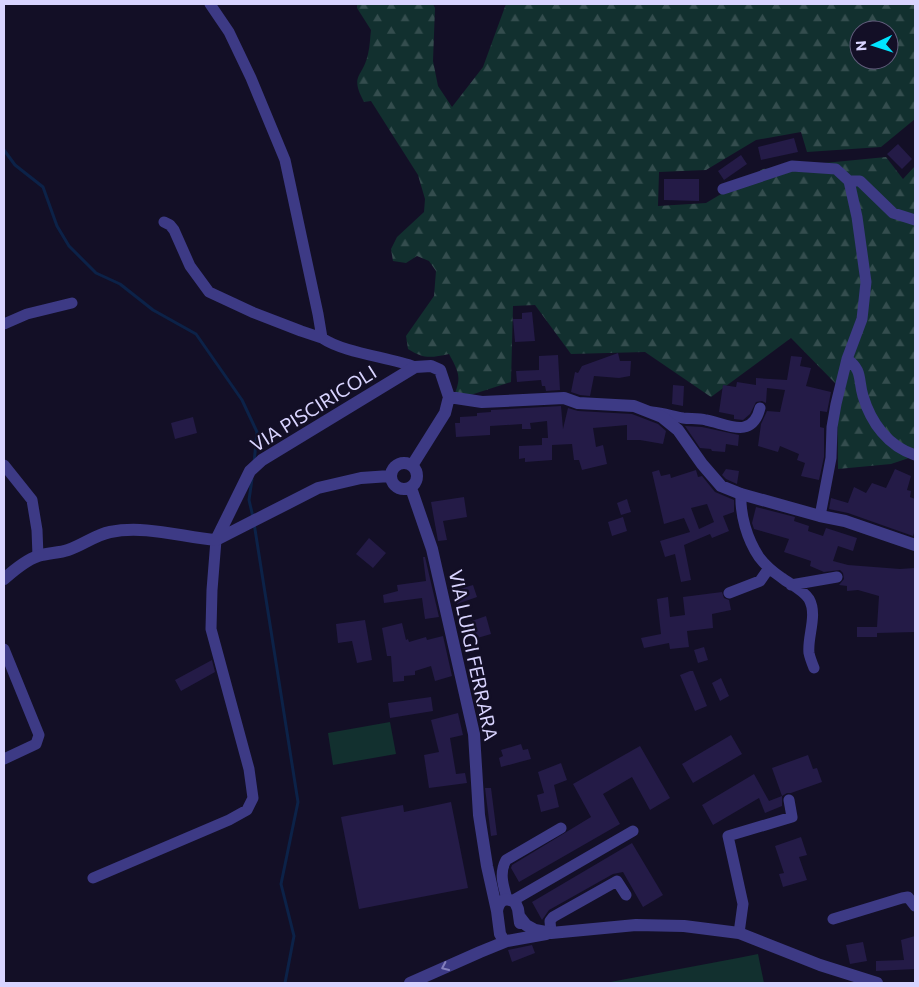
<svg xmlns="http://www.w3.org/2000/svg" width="919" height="987" font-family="Commissioner,sans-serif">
<defs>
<pattern id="forest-firs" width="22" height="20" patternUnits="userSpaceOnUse" patternTransform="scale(1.25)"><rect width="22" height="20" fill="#12302f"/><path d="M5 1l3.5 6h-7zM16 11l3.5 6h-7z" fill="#344d4e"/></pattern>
</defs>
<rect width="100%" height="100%" fill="#130f26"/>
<path fill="#12302f" d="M390,722L396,754L333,765L328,733Z
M758,954L764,983H605L738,958Z"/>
<path fill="url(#forest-firs)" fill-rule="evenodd" d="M357,4H433L435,8L433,61L438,86L452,107L483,67L506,4H915V119L881,147L807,152L801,132L756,140L706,170L659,172L658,206L706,203L763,169L886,157L903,179L915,166V456L891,464L838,469L837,385L791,338L711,397L645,352L571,354L535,305L513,306L511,382L452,401C461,378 461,376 449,354C430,358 424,359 408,349L406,336L434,296L436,271L429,261L417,256L406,263L393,261L391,249L397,237L424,212L425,199L418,175L371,101L364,102C349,74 363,78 368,54C370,46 370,38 371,30L357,8ZM859,30H889V60H859Z"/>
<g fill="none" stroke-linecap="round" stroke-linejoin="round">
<path stroke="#0c2248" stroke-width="3" d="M4,150L15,165L43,187L57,226L69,246L96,273L120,284L153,310L196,334L242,400L257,432L254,463
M252,479L249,500L253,517
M254,523L298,802L281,884L294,936L285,983"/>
</g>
<path fill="#241b47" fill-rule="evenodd" d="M794,138L798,152L761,160L758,147Z
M898,144L912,159L902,169L887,154Z
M741,155L747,164L724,180L718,171Z
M664,179H699V201L664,200Z
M532,312L535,341L515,342L513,319H522V313Z
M618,353L620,361H631L630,376L619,378L594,376L590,396L580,395L571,392L575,372L578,373L582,366Z
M558,355L560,390L546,391L545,386H542L541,380L517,382L516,371L539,370V356Z
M791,356L802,357L800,366L811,368L806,386L831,392L827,412L820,411V427L824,428V457L819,480L801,476L805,463L797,460L799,454L780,446L778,452L758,446L761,424L767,411L780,412L785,390L767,388L766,403L762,401L756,402L750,414L743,420L734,419V415L719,412L723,385L736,387L737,382L756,385V378L787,380Z
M673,385L684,386L683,406L672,404Z
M561,406L563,429L568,408L578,411L632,414L658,424L666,431L663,444L640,440H627V425L593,428L596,447L603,445L607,464L582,470L579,460H574L572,444L552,445V460L525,462V458L519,459V446L542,445V438H548L547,421L530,423L531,429H522V424L490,426V435L456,437L455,423H460V417L477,416V413L491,412V410Z
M193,417L197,433L175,439L171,423Z
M685,426L702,427L739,435L738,446L726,444L725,452L712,451L711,449L700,448Z
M726,469L739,471L737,484L726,479L722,475Z
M895,469L911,476L907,490L911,491L910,497L915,499V530L913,536L848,513L829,509L831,498L848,503L854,487L866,493L872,483L886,488Z
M659,470L661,476L670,474L671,478L696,470L698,477L702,476L715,492L734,500V512L723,516L729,531L712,538L710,534L684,545L691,580L681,582L675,554L665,557L660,541L690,532L684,518L664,524L652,472ZM707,504L714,522L699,529L691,508Z
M464,497L467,517L443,521L447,540L438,541L431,502Z
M627,499L631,512L621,515L617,503Z
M756,507L795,517L794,521L809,526L808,531L823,536L826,528L857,538L853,551L838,546L833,561L848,565L900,569L915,568V632L877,633V637H857V627H877L879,596L858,590L847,591V586L839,585L844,579L843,573L840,570L824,572L810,566L811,561L784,552L789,539L754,529L752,523Z
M623,517L627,531L612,536L608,522Z
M369,538L386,553L373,568L356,554Z
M423,557H425L439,617L425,619L422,598L384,603L383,595L398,591L397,585L426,581Z
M473,585L477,597L457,604L453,591Z
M722,592L724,598L729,600L731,610L712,614L713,628L687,631L689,647L670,649L669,643L644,648L641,638L661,634L657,599L668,597L670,617L685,615L683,597Z
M486,616L491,634L474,639L469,622Z
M365,620L372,660L357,663L352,641L338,643L336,624Z
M402,623L406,640L408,639L409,642L426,637L427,640L443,636L452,676L435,681L431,666L415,671V675L404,676V681L393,682L391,656H387L382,628Z
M704,647L708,660L698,663L694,650Z
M212,660L215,672L181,691L175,680Z
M690,671H693L707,706L695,711L680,675Z
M721,678L729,696L720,701L712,683Z
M431,697L433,711L390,718L388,703Z
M458,713L463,735L450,738L456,774L465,773L467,783L429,788L424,755L439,752L431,720Z
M731,735L742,754L693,783L682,764Z
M521,744L523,750L528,749L531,759L501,767L499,758L503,756L501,750Z
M640,746L670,798L650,810L632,777L603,794L620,824L519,882L511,868L512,865L591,817L573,784Z
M808,755L813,769L817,768L822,782L791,793H787L782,796L772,768Z
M561,763L567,780L554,785L559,807L541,812L537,795L544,793L538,772Z
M754,774L769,801L782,796V806L765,813L759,798L713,825L702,805Z
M485,788H491L497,835L491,836Z
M451,802L468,888L359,909L341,817L403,805L404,812Z
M801,837L807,855L799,857L807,880L783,887L779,874L784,873L775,846Z
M632,843L663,895L643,907L623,872L613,874L549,910L542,920L532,902Z
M915,936V969L876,971V961L904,960L901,940Z
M863,942L867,961L850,964L846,945Z
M532,945L535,953L512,962L508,950Z"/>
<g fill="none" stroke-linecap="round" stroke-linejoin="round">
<path stroke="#3d3a85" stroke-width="11" d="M210,4L229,32L251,78L285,160L318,314L322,338C344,353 388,357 415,367
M849,181H860L893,213L915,220
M723,189L792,166L836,169L849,181L857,217L866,282L862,319L847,359L836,404L832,427L831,458L820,516
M164,222L170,225L174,230L190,266L209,292L252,312L301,331L322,338
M4,324L27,314L72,303
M847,359C863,370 858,380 863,396C871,423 888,446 915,455
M652,412C663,413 672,416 683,418C690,419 698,418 706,420C727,424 752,440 760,408
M4,465L32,500L37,530L38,556
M741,494C740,515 747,539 759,557C765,565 773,572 782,578C790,584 803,590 809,599C818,615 807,637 809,653C810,658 812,663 814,668
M791,585L837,577
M729,593L760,581L769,568
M4,649L39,735L36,744L4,759
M93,878L229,820L247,810L253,798L249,769L211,629L212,590L216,540
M507,899C503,885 499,873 506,860L561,828
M512,901L633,831
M833,919L902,898L908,897L915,906
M551,933L550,921L553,917L617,881L626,895
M739,933L743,904L728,836L792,817L789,800"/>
<path stroke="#3d3a85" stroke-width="12" d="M449,397L482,402L564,398L578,403L634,406L662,417L678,430L702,464L721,486L741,494L820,516L845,521L915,545
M391 476a13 13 0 1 1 26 0a13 13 0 1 1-26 0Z
M411,488L432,549L474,734L479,815L487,866L497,911L500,934L503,939L507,941
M216,540L318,488L361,478L390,476
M4,579C13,571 26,560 38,556C48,553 59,553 68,550C83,545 95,535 110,532C145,525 182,537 216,540L250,471L262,460L415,367L431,366L440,370L449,397L445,413L413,464
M497,911C499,900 505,897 515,902L518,909L520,923
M519,916L526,925L535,930L551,933L636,925L684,926L739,933L820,965L877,983
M410,983L480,952L507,941L546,934"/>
</g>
<defs><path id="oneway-chevron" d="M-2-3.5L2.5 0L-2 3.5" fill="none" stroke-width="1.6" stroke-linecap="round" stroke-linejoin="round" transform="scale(1.25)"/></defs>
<use stroke="#837fbc" href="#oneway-chevron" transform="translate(445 967) rotate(155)"/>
<g text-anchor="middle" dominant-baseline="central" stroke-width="5" stroke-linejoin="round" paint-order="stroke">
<g font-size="19" fill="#d9d4ff" stroke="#130f26">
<text transform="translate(313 408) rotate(-32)">VIA PISCIRICOLI</text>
<text transform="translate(474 655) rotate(78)">VIA LUIGI FERRARA</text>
</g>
</g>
<rect width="919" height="987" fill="none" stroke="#d9d4ff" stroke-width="10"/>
<g transform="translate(874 45) rotate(266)"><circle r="24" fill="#130f26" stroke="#625e7d"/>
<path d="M0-4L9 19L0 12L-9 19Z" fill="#00e5ff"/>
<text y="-8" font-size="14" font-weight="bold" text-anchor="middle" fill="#d9d4ff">N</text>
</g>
</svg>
